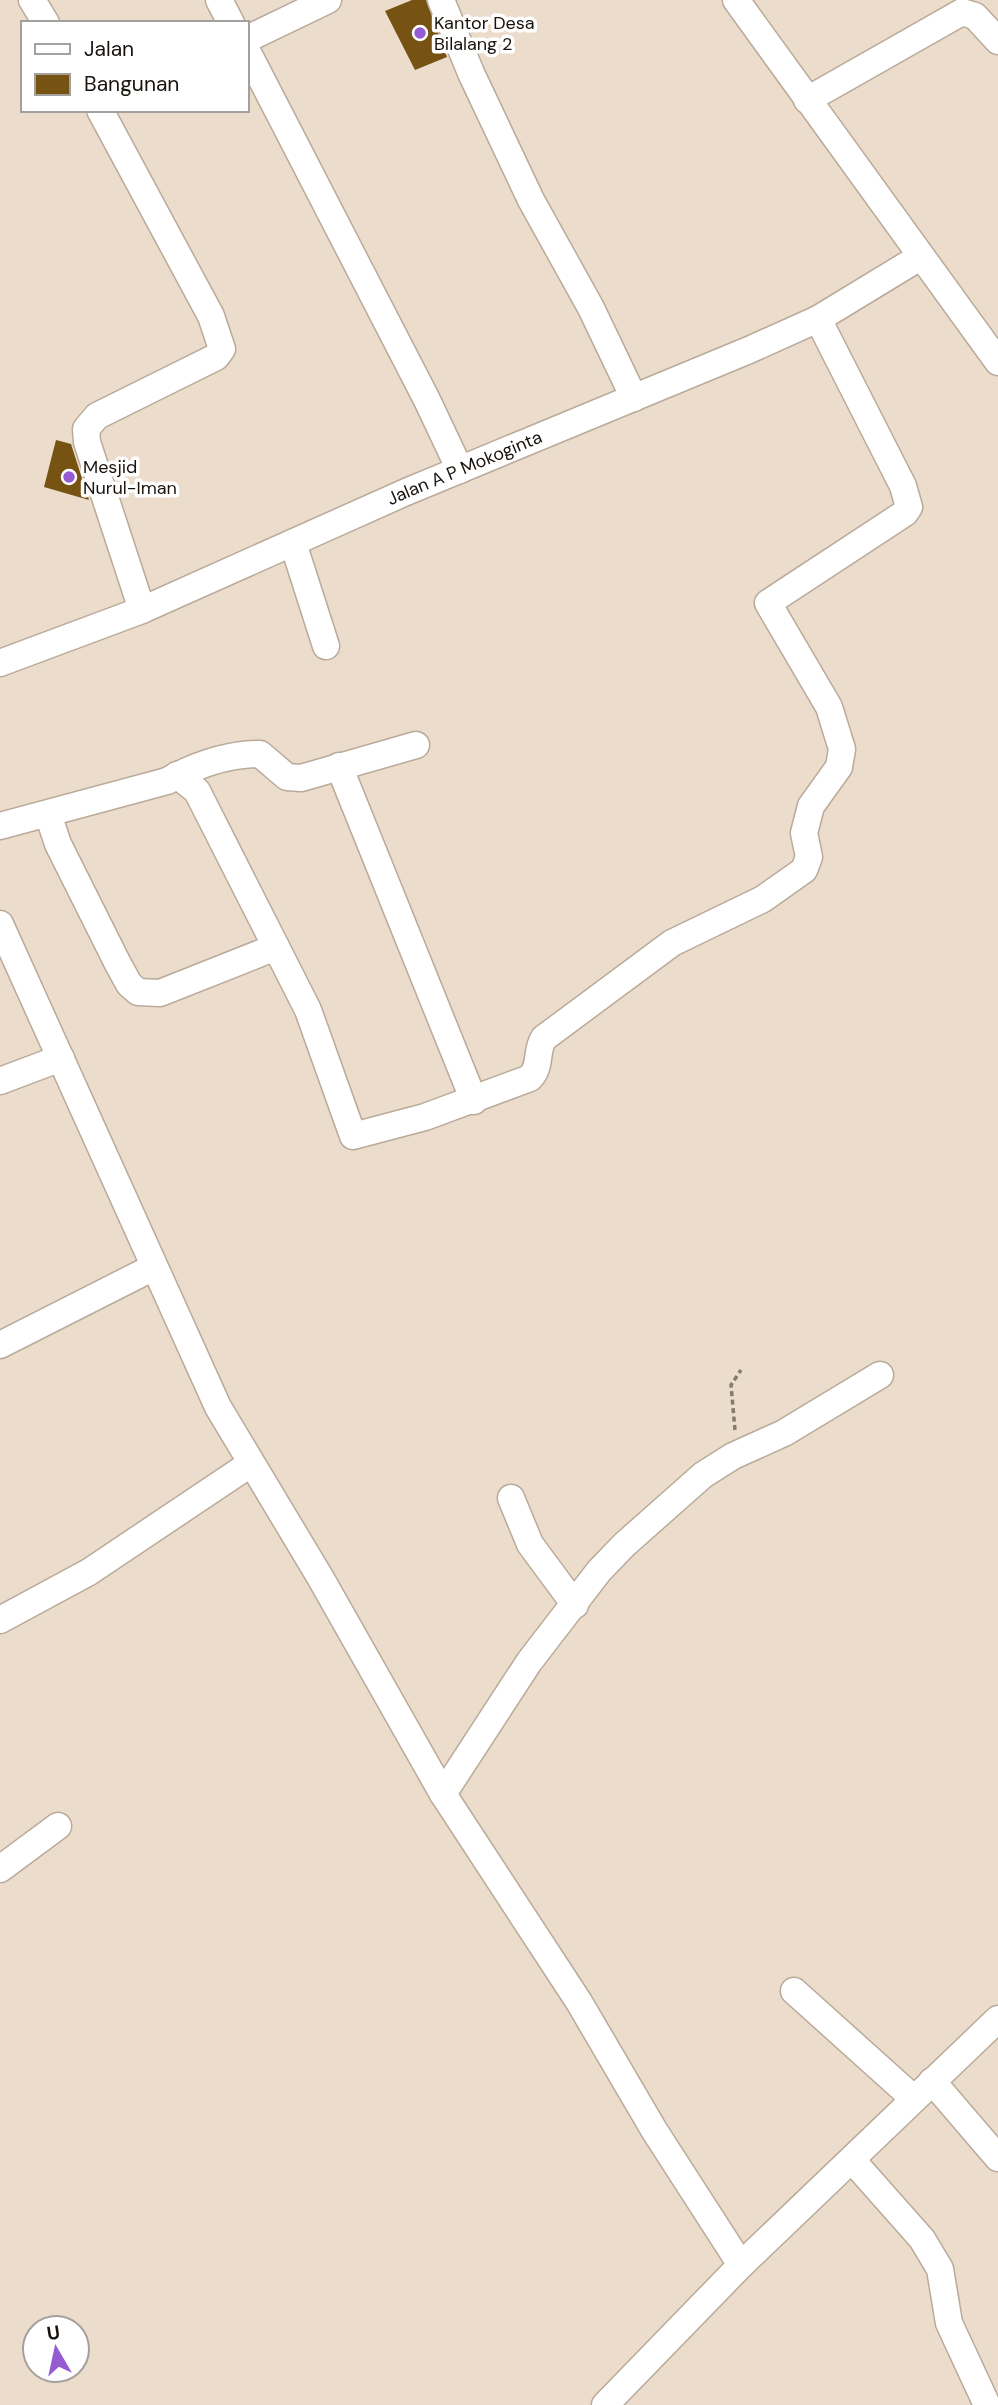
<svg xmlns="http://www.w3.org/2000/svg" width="998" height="2405" font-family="'DM Sans',sans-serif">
<rect width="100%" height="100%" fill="#ecdccb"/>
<path fill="#765312" d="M412,0H426L447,57L415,70L385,11Z
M56,440L71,444L89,500L44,487Z"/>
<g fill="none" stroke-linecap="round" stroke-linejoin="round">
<g stroke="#b9aa9a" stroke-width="29">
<g id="minor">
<path d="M32,0L46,23"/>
<path d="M219,0L231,23"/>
<path d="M441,0L471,73L531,200L591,308L634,398"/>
<path d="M736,0L998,362"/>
<path d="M247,39L328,0"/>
<path d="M247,51L427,400L460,470"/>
<path d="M807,100L962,12L975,16L998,41"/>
<path d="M100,110L211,316L222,349L216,357L97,416L86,429L87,442L142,610"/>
<path d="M293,543L326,646"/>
<path id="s1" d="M0,663L142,610L406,492L749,350L818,319L920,257"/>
<path d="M339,766L474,1101"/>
<path d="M177,775L197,791L308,1010L353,1136L425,1117L530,1078C542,1065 535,1051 544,1038L672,943L763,899L804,870L809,857L804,833L811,806L839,767L842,749L829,707L768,603L905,513L909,507L903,486L818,319"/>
<path d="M48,814L58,844L118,964L129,984L138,992L160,993L276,947"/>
<path d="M0,826L167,781C196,765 226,754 260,754L287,777L301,778L416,745"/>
<path d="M0,924L218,1407L320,1577L443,1794L579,2002L654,2130L741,2265"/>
<path d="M0,1081L61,1058"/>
<path d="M0,1345L154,1267"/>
<path d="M511,1498L530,1544L575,1605"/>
<path d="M0,1620L89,1572L250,1464"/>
<path d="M443,1794L529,1662L599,1571L624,1545L703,1475L733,1456L784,1433L880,1375"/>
<path d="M0,1869L58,1826"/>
<path d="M794,1991L913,2098"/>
<path d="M932,2081L998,2158"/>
<path d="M852,2160L922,2239L940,2269L949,2323L987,2405"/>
<path d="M605,2405L741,2265L998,2019"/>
</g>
</g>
<path stroke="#857a6f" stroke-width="3.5" stroke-dasharray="5 3.5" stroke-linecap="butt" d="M735,1430L731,1385L741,1370"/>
<use href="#minor" stroke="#fff" stroke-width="26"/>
</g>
<g fill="#945bd3" stroke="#fff" stroke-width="2.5">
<circle cx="420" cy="33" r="7"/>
<circle cx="69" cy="477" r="7"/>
</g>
<g text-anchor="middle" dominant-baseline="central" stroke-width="7" stroke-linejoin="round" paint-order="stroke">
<g font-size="18" fill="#18120d" stroke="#fff" text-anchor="start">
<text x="434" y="23">Kantor Desa<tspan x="434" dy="21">Bilalang 2</tspan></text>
<text x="83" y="467">Mesjid<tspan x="83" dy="21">Nurul-Iman</tspan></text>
</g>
<g font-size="18" fill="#18120d" stroke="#fff">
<text stroke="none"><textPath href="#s1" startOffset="504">Jalan A P Mokoginta</textPath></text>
</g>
</g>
<rect x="21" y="21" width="228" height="91" fill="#ffffff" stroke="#a3a09e" stroke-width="2"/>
<rect x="35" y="44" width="35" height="10" fill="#ffffff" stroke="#a3a09e" stroke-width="2"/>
<text x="84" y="56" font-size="21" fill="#18120d">Jalan</text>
<rect x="35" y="74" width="35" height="21" fill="#765312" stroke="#a3a09e" stroke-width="2"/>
<text x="84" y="91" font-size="21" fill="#18120d">Bangunan</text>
<g transform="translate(56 2349) rotate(351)"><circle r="33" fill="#ffffff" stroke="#a3a09e" stroke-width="2"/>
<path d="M0-5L12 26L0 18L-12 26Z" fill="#945bd3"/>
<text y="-10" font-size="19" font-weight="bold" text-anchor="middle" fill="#18120d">U</text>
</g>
</svg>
